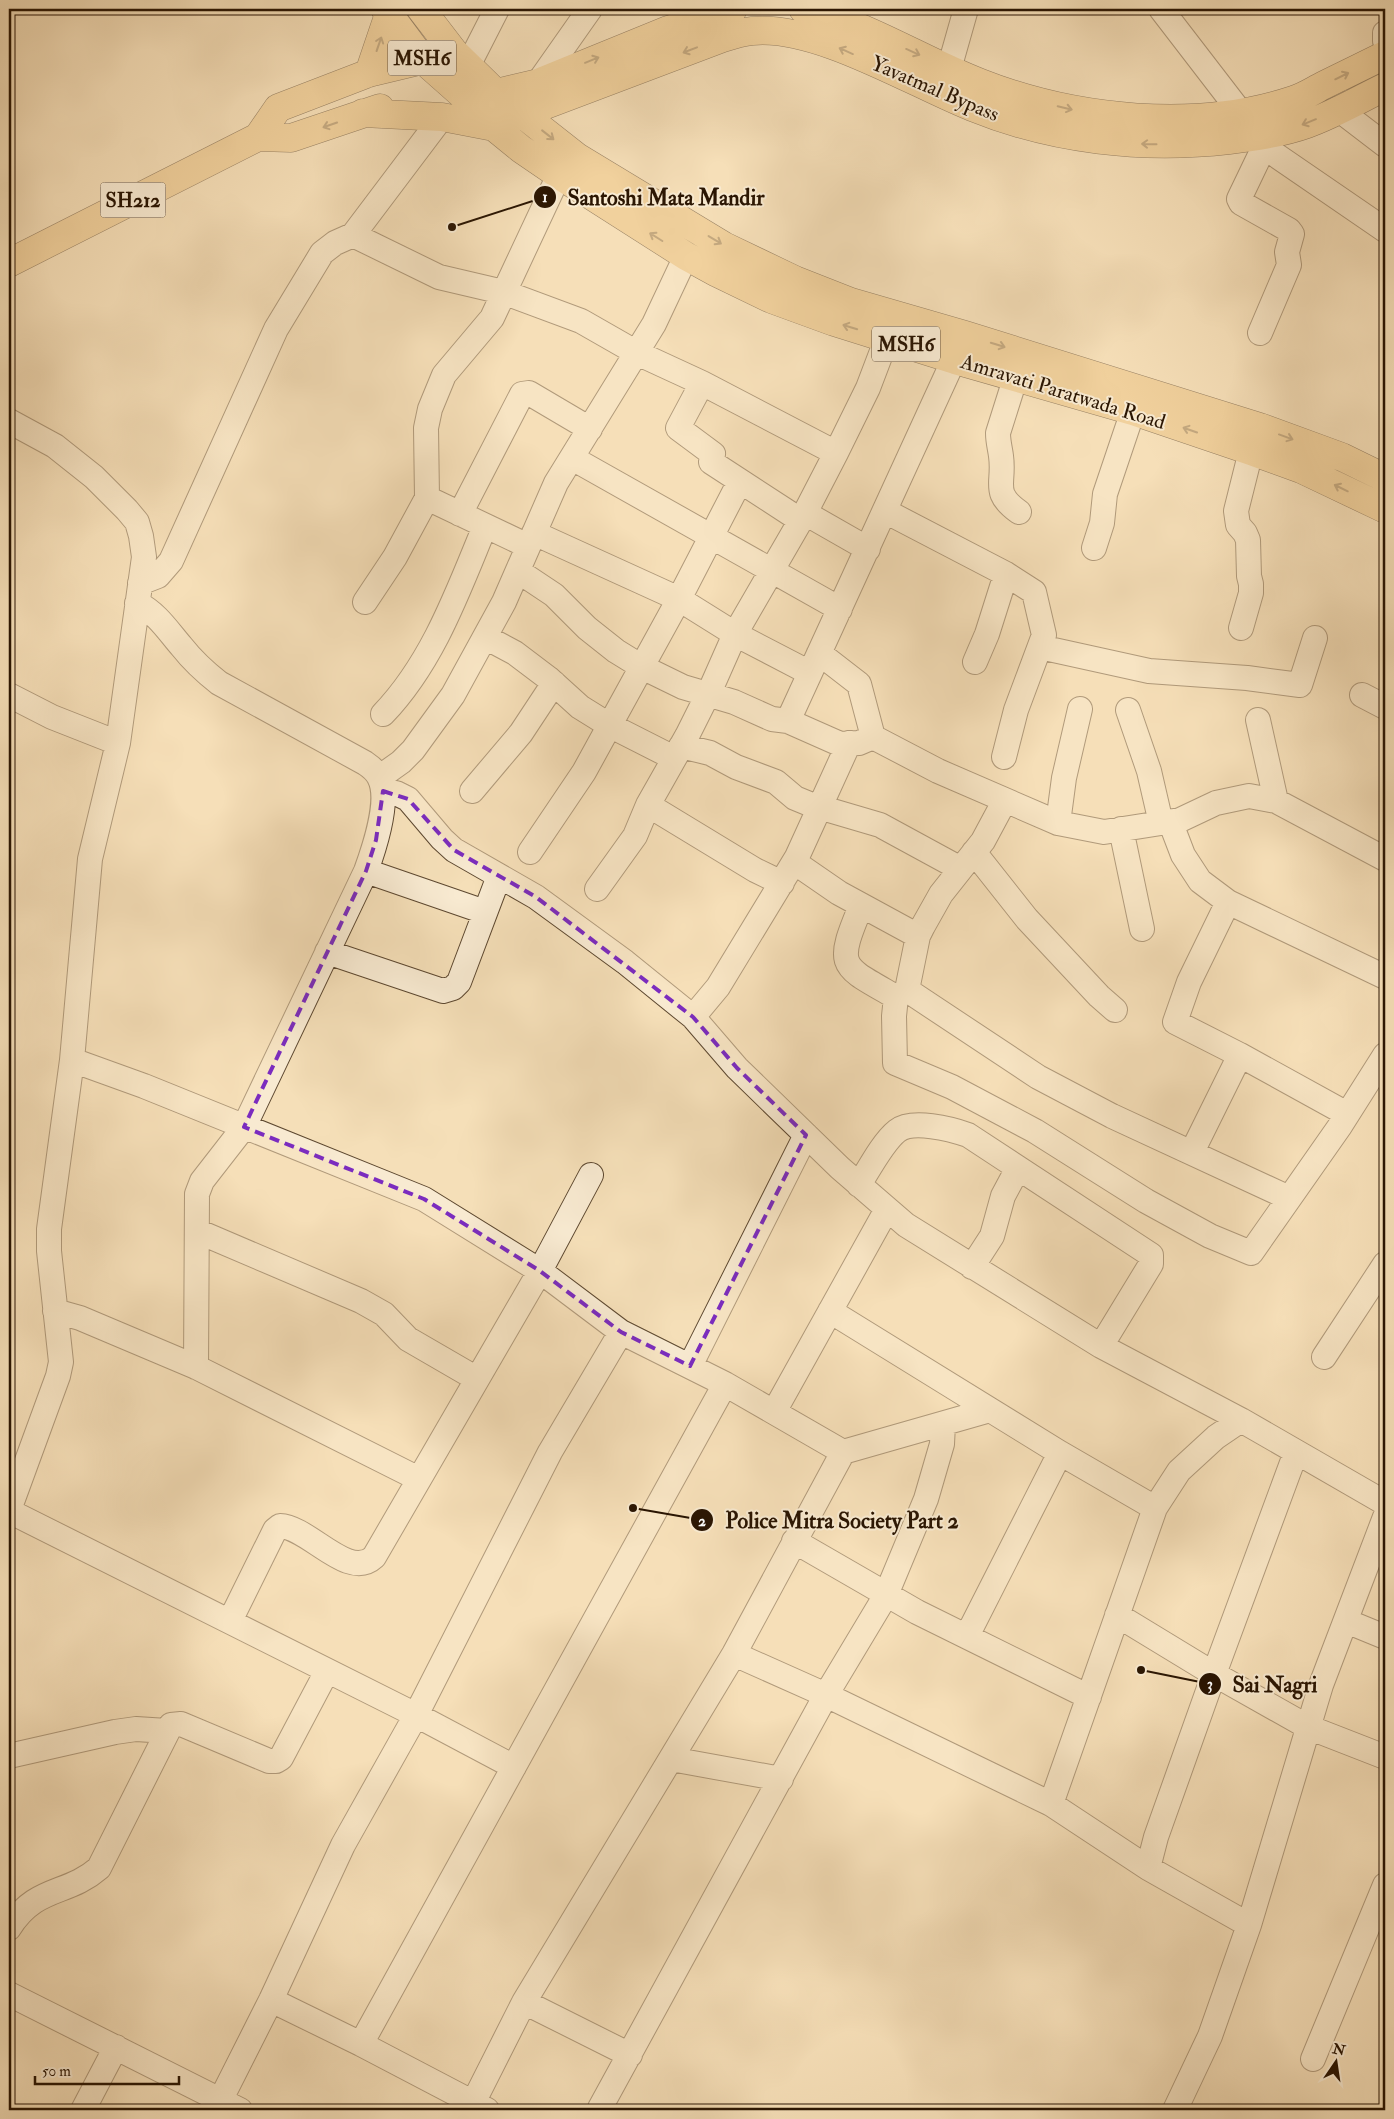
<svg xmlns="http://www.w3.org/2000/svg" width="1394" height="2119" font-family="'IM FELL Double Pica',serif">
<rect width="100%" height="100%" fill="#f5dfb8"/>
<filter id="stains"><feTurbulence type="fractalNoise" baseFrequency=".004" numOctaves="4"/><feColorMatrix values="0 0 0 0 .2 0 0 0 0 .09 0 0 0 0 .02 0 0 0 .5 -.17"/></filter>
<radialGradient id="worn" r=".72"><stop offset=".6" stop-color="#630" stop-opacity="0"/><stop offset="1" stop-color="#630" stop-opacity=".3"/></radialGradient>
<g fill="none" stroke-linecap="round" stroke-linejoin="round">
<g stroke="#5d4830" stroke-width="26">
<path id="minor" d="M1161,9L1241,113L1264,147L1385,230
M1385,33V41
M473,56L497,9
M949,69L966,9
M538,83L590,9
M1338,109L1385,145
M353,235L442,117
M1260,333L1289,265L1287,252L1292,234L1289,230L1241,203L1239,199L1264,147
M1016,376L998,433C998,442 1000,448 1001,456C1005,484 991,492 1019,512
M702,383L678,428L713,454L711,462L800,520
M9,421L55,446L94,477L127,510L137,522L141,536L144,557L118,743L90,859L72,1060L49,1229V1251L61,1362L58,1376L9,1510
M572,458L840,609
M427,498L528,546
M885,511L1006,574L1034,592L1044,635L1016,710L1004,757
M805,513L868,549
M460,514L522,394L529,393L590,429
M534,533L679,599L735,634L810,673
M1094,548L1102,523L1105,494L1133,411
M518,571L554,595L587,628L616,651L642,667L683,687L734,702L772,719L788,721L840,744L859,743L873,737
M140,583L158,576L171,561L276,329L322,253L335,243L353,235L439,277L503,292L581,321L637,353L702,383L836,453
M365,602L395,557L427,498L426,428L430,409L444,375L492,318L559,175
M137,603C158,614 168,631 182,647C193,661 205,672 219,683L365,763C371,767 376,771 379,777C391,799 374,849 366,871L244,1127L202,1181L197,1194L196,1367
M1241,628L1251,593V584L1249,576L1248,540L1245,533L1238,525L1236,511L1251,451L1257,433
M485,637L515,653L548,678L580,707L609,725L674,758
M1040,647L1149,671L1247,678L1300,685L1315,638
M819,653L859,684L873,737L938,771L1058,823L1104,832L1180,820L1216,803L1249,796L1276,801L1385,859
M975,662L987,634L1006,574
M9,695L52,717L118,743
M1362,695L1385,707
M1128,710L1149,771L1161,823
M383,714C433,662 458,591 485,526
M1258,720L1276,801
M788,721L961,344
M681,746L710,753L736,767L776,782L795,798L812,805L880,825L959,868
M380,777L401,762L413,750L453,695L504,602L556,483L654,324L686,256
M383,791L396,793L408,799L442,839L454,850L536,897L625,962L693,1017L737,1068L840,1168L906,1225L1101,1346L1241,1420L1385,1503
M472,791L521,733L554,683
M1005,800L983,841L941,894L923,926L918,936L907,990L896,997L894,1016L895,1063L952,1087L1035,1131L1146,1201L1210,1236L1251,1253L1340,1126L1385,1055
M648,805L755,870L782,883
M1170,821L1183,855L1200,881L1228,902L1385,977
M1058,823L1064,778L1080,709
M1121,829L1142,929
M530,852L584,772L679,599L740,481
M974,852L1027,919L1099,996L1115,1010
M794,862L839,893L918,936
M366,871L485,912
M597,889L635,836L648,805L687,736L712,686L735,634L805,513L836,453L868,388L887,338
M1228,902L1189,982L1175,1022L1240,1055L1347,1114
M861,906C835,968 840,965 896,997
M327,952L443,991L453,988L459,982L499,876
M907,990L1038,1077L1112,1116L1289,1198
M693,1017L718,987L797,857L849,743
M72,1060L144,1086L424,1199L540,1271L621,1332L725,1384L843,1452L734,1654L524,2002L473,2103
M1192,1152L1240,1055
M859,1185C869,1169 883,1142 897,1131C912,1119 951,1129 968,1135L1151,1255V1264L1101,1346
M197,1231L361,1301L384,1314L408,1339L477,1379
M972,1267L992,1236L1003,1196L1018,1168
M55,1311L80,1318L196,1367L419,1479
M830,1311L1060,1453L1155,1508
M1324,1357L1385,1264
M690,1366L806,1135
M774,1412L887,1209
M843,1452L990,1410
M9,1511L416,1715L514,1767
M794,1541L917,1612L1089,1697
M1117,1615L1214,1674L1308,1727L1385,1757
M230,1621L275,1530L280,1526C309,1527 348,1581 374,1557L540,1271L591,1175
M1346,1621L1385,1637
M967,1636L1060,1453
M734,1654L826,1695L1051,1804L1148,1868L1249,1925
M9,1756L115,1732L136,1729L167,1731
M671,1759L781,1779
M1051,1804L1155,1508L1179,1471L1216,1437L1241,1420
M1148,1868L1156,1837L1214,1674L1296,1452
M9,1928C36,1885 67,1896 99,1868L171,1725L181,1724L269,1761H276L281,1758L327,1671
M9,1994L240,2110
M271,2000L361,2044L487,2110
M524,2002L630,2055
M361,2044L725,1384
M1313,2059L1385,1885
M221,2099L271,2000L343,1845L416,1715L550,1452L621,1332
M600,2108L826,1695L886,1595L926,1499L942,1444L943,1424
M83,2110L116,2047
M1175,2110L1210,2036L1249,1925L1321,1685L1385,1517"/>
</g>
<g stroke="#2a1502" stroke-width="29">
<path id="major" d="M385,9L423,60L467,99L494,127L521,149L559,175L686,256L717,273L771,299L834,322L955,360L1133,411L1251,451L1301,469L1385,509
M421,9L454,52L497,94L577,157L724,246L795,280L851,302L965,335L1260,427L1342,457L1385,478
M803,9C866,23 921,60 981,83C1075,120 1197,132 1293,100C1304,97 1314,90 1324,85C1344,75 1365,65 1385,55
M369,73L389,14
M484,96L538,83L668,30L733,9
M363,113L442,117L494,127L522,114L723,38C732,35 742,32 752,31C816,24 912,83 972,107C1053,140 1142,150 1229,140C1255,137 1282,133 1307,124C1333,115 1360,99 1385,87
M258,137L278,108L369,73L440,56
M9,263L258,137L291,138L380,108"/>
</g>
<use href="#minor" stroke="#f8ead1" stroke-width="24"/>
<use href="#major" stroke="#eac07c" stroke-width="28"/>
</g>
<defs><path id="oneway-shaft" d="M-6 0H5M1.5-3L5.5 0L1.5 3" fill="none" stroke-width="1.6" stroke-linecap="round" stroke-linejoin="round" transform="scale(1.25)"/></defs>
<g stroke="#8a6a3f">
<use href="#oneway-shaft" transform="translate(379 44) rotate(-71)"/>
<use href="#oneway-shaft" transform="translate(690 50) rotate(159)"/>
<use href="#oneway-shaft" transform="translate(846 51) rotate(-156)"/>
<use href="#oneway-shaft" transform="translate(913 52) rotate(24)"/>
<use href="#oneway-shaft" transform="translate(592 60) rotate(-22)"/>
<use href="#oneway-shaft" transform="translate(1342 76) rotate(-26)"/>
<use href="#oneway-shaft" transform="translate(1065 108) rotate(13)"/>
<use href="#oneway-shaft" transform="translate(1309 122) rotate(158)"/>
<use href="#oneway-shaft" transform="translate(330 125) rotate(161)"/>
<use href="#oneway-shaft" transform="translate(548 135) rotate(38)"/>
<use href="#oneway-shaft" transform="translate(1149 144) rotate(-179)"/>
<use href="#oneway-shaft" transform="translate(656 237) rotate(-148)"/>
<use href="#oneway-shaft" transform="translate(715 240) rotate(31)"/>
<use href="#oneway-shaft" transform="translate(850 327) rotate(-163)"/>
<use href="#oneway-shaft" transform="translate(998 345) rotate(17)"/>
<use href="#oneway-shaft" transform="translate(1190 430) rotate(-161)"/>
<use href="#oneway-shaft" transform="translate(1286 437) rotate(20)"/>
<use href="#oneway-shaft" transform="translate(1341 488) rotate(-154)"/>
</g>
<path d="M0 0H1394V2119H0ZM383,791L408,799L454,850L536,897L693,1017L737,1068L806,1135L690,1366L621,1332L540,1271L424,1199L244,1127L366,871L376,840Z" fill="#f5dfb8" fill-opacity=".55" fill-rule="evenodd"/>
<path fill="none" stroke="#7b2cbf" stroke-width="4" stroke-dasharray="10 6" stroke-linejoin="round" d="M383,791L408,799L454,850L536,897L693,1017L737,1068L806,1135L690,1366L621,1332L540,1271L424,1199L244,1127L366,871L376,840Z"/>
<g text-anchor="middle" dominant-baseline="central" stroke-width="4" stroke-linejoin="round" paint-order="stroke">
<g fill="#f8ead1" stroke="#685540" stroke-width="1">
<rect x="388" y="40.5" width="68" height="35" rx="4"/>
<rect x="100.5" y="182.5" width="65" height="35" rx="4"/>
<rect x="872" y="326.5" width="68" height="35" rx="4"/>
</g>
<g font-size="20" font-weight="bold" fill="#2a1502">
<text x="422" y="58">MSH6</text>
<text x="133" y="200">SH212</text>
<text x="906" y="344">MSH6</text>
</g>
<g font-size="21" fill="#2a1502" stroke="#f8ead1">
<text transform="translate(935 89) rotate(23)">Yavatmal Bypass</text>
<text transform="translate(1063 392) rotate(17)">Amravati Paratwada Road</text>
</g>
</g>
<path fill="none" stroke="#2a1502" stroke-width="2" d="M452 227L545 197M633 1508L702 1520M1141 1670L1210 1684"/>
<g fill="#2a1502" stroke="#f8ead1" stroke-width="2">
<circle cx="452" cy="227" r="5"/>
<circle cx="633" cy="1508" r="5"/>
<circle cx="1141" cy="1670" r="5"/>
<circle cx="545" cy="197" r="12"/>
<circle cx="702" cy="1520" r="12"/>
<circle cx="1210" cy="1684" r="12"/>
</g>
<g font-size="15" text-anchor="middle" font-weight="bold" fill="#fff">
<text x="545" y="202">1</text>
<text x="702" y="1526">2</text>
<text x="1210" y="1689">3</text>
</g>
<g font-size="22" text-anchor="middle" font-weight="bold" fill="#2a1502" stroke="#f8ead1" stroke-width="4" stroke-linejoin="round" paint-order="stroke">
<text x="666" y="205">Santoshi Mata Mandir</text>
<text x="842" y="1528">Police Mitra Society Part 2</text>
<text x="1275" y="1692">Sai Nagri</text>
</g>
<rect width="1394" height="2119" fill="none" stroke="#f5dfb8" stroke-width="30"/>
<rect x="10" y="10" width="1374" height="2099" fill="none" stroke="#2a1502" stroke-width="2.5"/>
<rect x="15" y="15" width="1364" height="2089" fill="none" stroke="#2a1502"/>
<g transform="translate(1336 2062) rotate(13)" stroke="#f8ead1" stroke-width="4" paint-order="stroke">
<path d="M0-4L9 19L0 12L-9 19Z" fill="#2a1502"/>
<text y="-8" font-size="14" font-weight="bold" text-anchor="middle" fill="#2a1502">N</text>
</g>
<path d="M35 2076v8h144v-8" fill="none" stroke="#2a1502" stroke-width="2.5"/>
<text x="42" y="2076" font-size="15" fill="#2a1502" stroke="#f8ead1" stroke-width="4" paint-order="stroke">50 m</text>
<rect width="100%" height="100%" filter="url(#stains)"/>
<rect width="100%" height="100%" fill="url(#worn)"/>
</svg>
